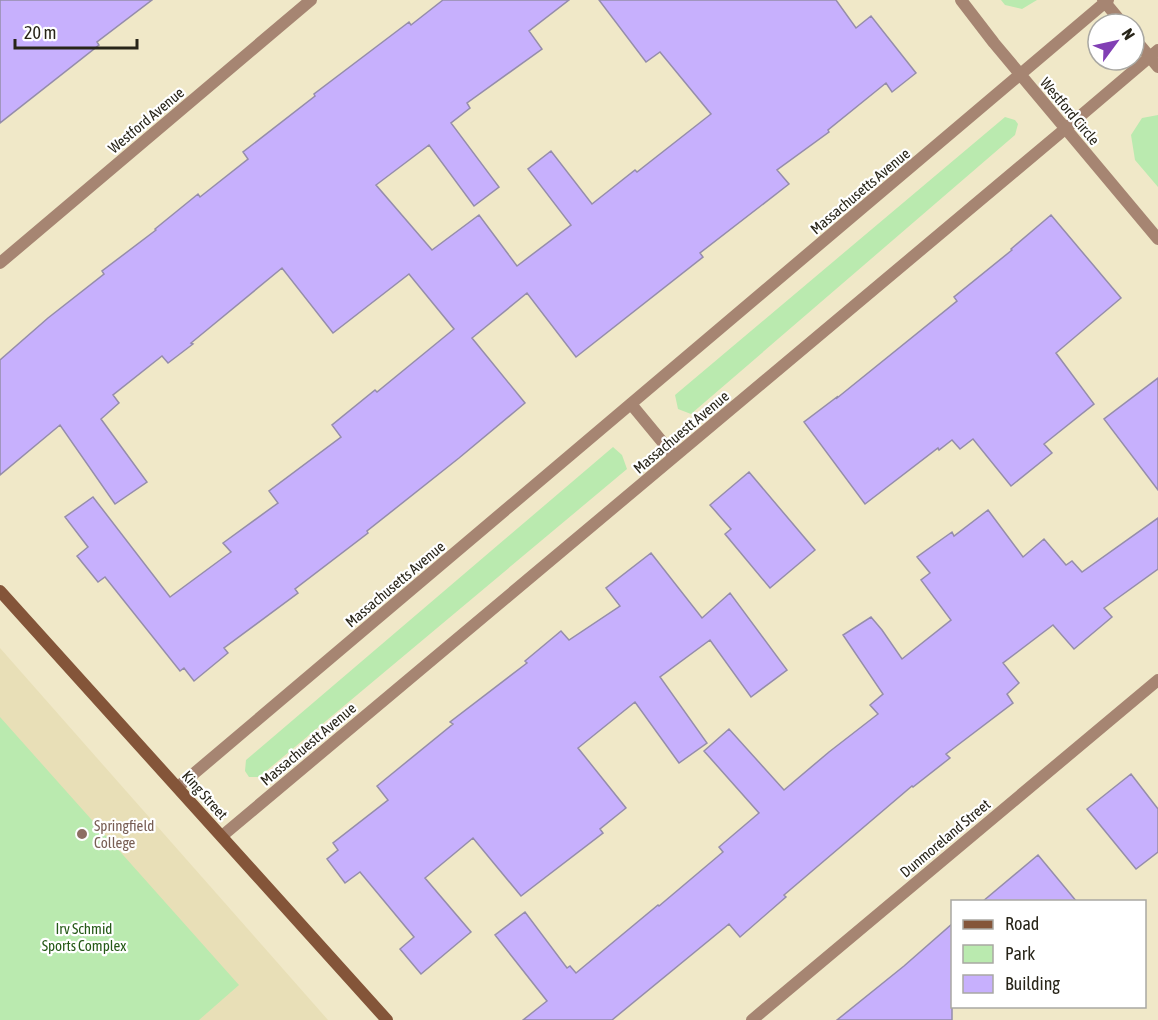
<svg xmlns="http://www.w3.org/2000/svg" width="1158" height="1020" font-family="'Asap Condensed',sans-serif">
<rect width="100%" height="100%" fill="#f0e8c8"/>
<path fill="#e8dfb7" d="M0,648L328,1020H0Z"/>
<path fill="#baeaaf" d="M1001,0H1037L1022,9L1005,5Z
M1158,115V187L1135,160L1131,135L1142,118Z
M1005,117L1015,120L1018,124L1015,135L691,414L678,409L675,395Z
M613,447L622,455L627,469L259,777H249L245,771L246,760Z
M0,717L239,985L199,1020H0Z"/>
<path fill="#c7b0fd" stroke="#958daa" stroke-width="1.5" d="M0,0H152L97,42L99,45L0,123Z
M443,0H569L529,31L542,49L467,103L470,108L451,123L499,187L474,206L429,145L376,185L432,250L479,215L517,266L571,225L528,169L551,151L592,204L635,170L637,172L711,114L660,52L646,62L599,0H836L856,28L871,16L916,73L892,92L886,83L828,130L829,132L777,170L789,184L700,253L703,257L576,357L527,293L472,338L525,403L459,458L367,531L368,533L295,589L298,593L224,648L228,653L194,681L184,668L180,671L105,577L98,582L77,556L88,547L65,517L93,497L170,597L231,552L223,543L278,503L269,491L341,437L332,425L375,390L377,392L454,329L409,274L333,333L282,268L191,343L193,344L168,363L162,356L113,395L119,403L101,419L147,482L115,504L60,425L0,475V360L48,318L104,274L102,271L156,230L155,229L198,194L200,197L248,159L243,152L315,96L314,94L409,22L411,25Z
M1051,215L1121,298L1056,353L1094,404L1044,444L1052,453L1011,486L973,439L960,449L952,440L939,450L938,448L865,504L804,422L837,397V398L957,301L954,297L1012,250L1011,249Z
M1158,378V490L1104,419Z
M749,472L815,550L770,588L725,534L731,529L710,505Z
M988,510L1023,557L1044,539L1066,565L1072,561L1082,572L1158,518V569L1104,608L1112,617L1074,649L1053,625L1003,663L1019,683L1007,694L1013,703L946,754L950,758L913,787L912,786L784,895L786,897L740,937L729,924L612,1020H523L547,1001L495,935L525,912L567,968L570,966L576,973L658,905L659,906L723,852L719,847L759,813L704,751L729,729L784,790L829,752L878,714L870,705L883,694L843,635L871,617L882,630L902,659L951,620L921,580L930,573L917,557L952,532L954,536Z
M651,553L702,618L730,593L787,670L751,697L710,640L660,677L707,743L679,763L635,702L578,748L626,808L600,829L603,833L521,896L473,838L425,878L471,932L421,974L400,949L414,937L360,872L345,883L327,859L338,850L333,843L388,800L377,786L453,724L450,722L527,663L525,661L561,631L569,640L620,606L606,588Z
M1131,774L1158,809V852L1136,869L1087,809Z
M1038,855L1077,902H982Z
M952,924V1020H837L904,966Z"/>
<g fill="none" stroke-linecap="round" stroke-linejoin="round">
<path stroke="#a68572" stroke-width="12" d="M961,0L994,43L1158,239
M1103,0L1123,24
M1134,38L1158,67
M0,263L311,0
M631,404L674,456
M178,787L1108,0
M222,836L1065,129L1158,50
M752,1020L1158,680"/>
<path stroke="#845539" stroke-width="12" d="M0,591L387,1020"/>
</g>
<circle fill="#8d6e63" stroke="#fff" stroke-width="2" cx="82" cy="834" r="6"/>
<g text-anchor="middle" dominant-baseline="central" stroke-width="4.5" stroke-linejoin="round" paint-order="stroke">
<g font-size="15" fill="#282519" stroke="#fff">
<text transform="translate(1070 111) rotate(50)">Westford Circle</text>
<text transform="translate(146 120) rotate(-40)">Westford Avenue</text>
<text transform="translate(860 191) rotate(-40)">Massachusetts Avenue</text>
<text transform="translate(681 432) rotate(-40)">Massachuestt Avenue</text>
<text transform="translate(395 584) rotate(-40)">Massachusetts Avenue</text>
<text transform="translate(308 744) rotate(-40)">Massachuestt Avenue</text>
<text transform="translate(205 795) rotate(48)">King Street</text>
<text transform="translate(945 838) rotate(-40)">Dunmoreland Street</text>
</g>
<g font-size="15" fill="#785e54" stroke="#fff" text-anchor="start">
<text x="94" y="825">Springfield<tspan x="94" dy="17">College</tspan></text>
</g>
<g font-size="15" fill="#255917" stroke="#fff">
<text x="84" y="928">Irv Schmid<tspan x="84" dy="17">Sports Complex</tspan></text>
</g>
</g>
<rect x="951" y="900" width="195" height="108" fill="#ffffff" stroke="#a9a8a3" stroke-width="1.5"/>
<rect x="963" y="920" width="30" height="9" fill="#845539" stroke="#a9a8a3" stroke-width="1.5"/>
<text x="1005" y="930" font-size="18" fill="#282519">Road</text>
<rect x="963" y="945" width="30" height="18" fill="#baeaaf" stroke="#a9a8a3" stroke-width="1.5"/>
<text x="1005" y="960" font-size="18" fill="#282519">Park</text>
<rect x="963" y="975" width="30" height="18" fill="#c7b0fd" stroke="#a9a8a3" stroke-width="1.5"/>
<text x="1005" y="990" font-size="18" fill="#282519">Building</text>
<g transform="translate(1116 42) rotate(57)"><circle r="28" fill="#ffffff" stroke="#a9a8a3" stroke-width="1.5"/>
<path d="M0-4.5L10 22L0 15L-10 22Z" fill="#813fb4"/>
<text y="-9" font-size="16" font-weight="bold" text-anchor="middle" fill="#282519">N</text>
</g>
<path d="M15 39v9h122v-9" fill="none" stroke="#282519" stroke-width="3"/>
<text x="24" y="39" font-size="18" fill="#282519" stroke="#ffffff" stroke-width="4.5" paint-order="stroke">20 m</text>
</svg>
